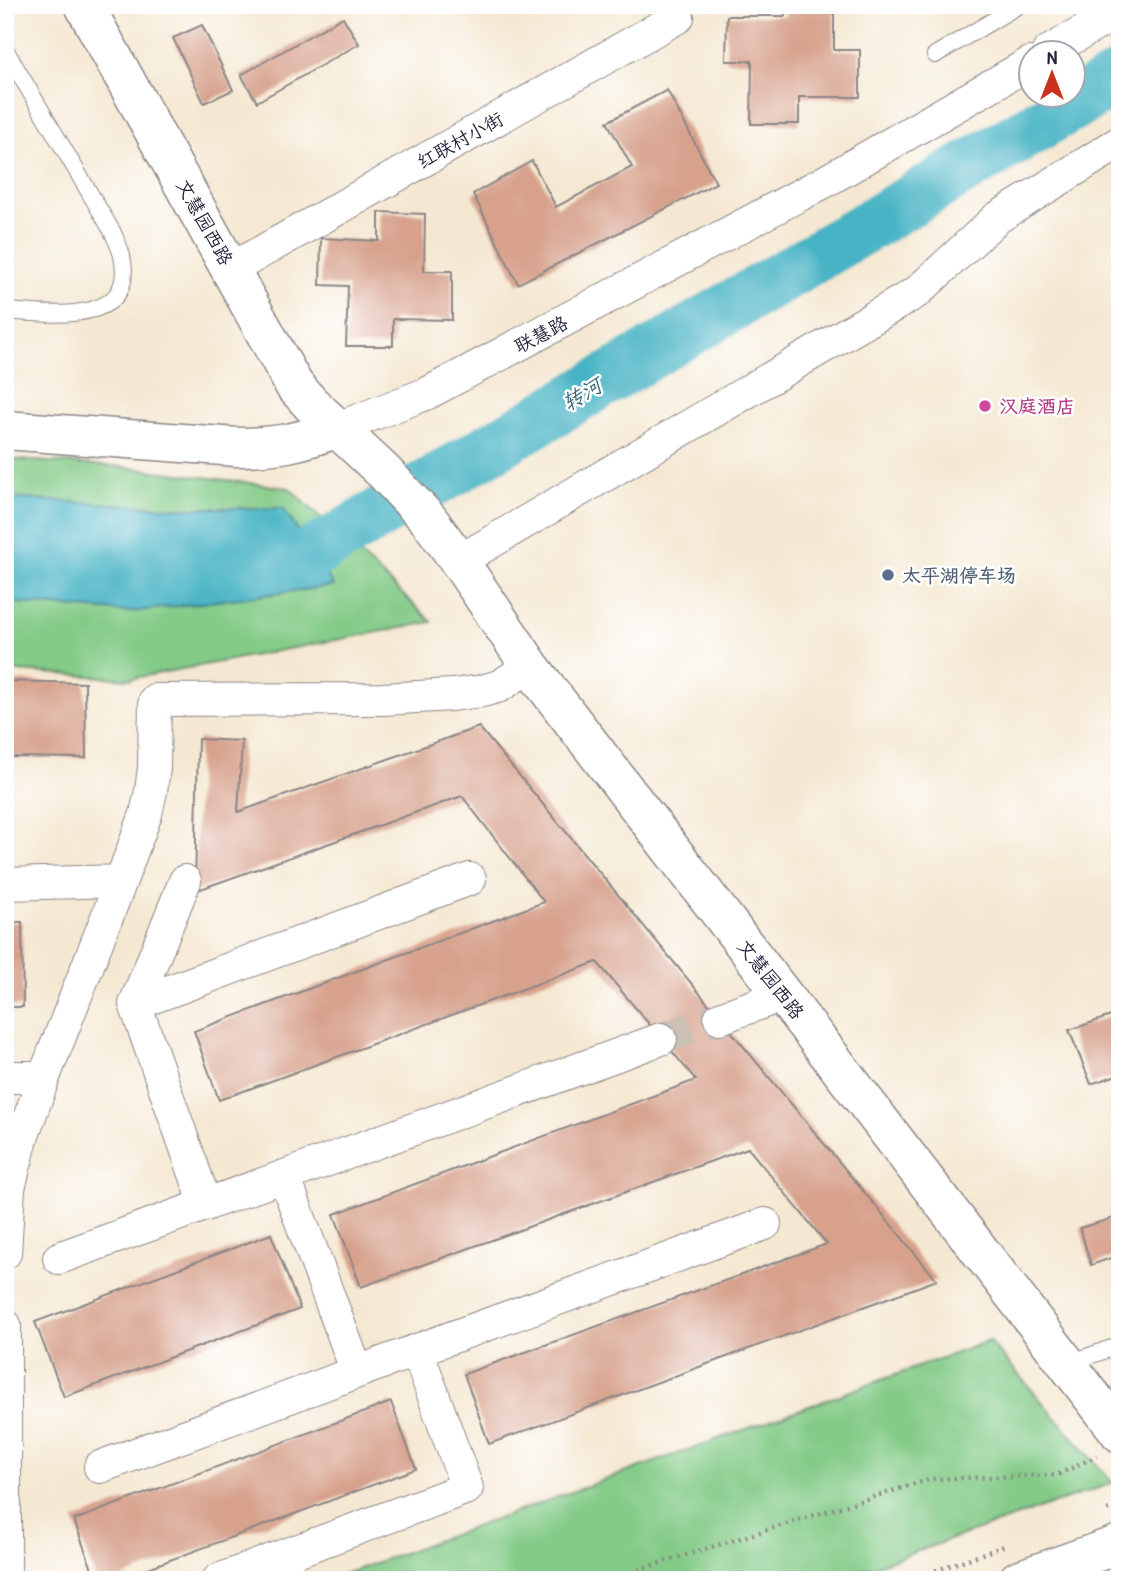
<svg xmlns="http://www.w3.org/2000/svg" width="1125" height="1585" font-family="'Patrick Hand','LXGW WenKai TC',sans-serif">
<rect width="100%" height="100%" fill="#fff"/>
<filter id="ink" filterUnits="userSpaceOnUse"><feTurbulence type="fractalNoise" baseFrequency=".0143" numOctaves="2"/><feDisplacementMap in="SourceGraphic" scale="14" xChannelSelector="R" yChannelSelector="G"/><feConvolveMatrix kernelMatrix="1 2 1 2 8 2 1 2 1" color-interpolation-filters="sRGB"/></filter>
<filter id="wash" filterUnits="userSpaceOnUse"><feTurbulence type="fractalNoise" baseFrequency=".00686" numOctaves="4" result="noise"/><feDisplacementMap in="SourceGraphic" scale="28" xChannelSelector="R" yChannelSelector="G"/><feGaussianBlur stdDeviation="1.57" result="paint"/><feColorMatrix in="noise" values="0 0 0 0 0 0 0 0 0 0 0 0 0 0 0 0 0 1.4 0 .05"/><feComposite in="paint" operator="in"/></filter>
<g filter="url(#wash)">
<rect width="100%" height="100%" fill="#f5e8d2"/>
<path fill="#83cb87" stroke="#527661" stroke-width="2" d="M5,459L124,467L289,488L432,622L129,679L5,670Z
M989,1341L1113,1483L834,1580H328Z"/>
<path fill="#46b3c4" stroke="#346a80" stroke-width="2" d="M5,498L180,508H283L334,586L130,612L5,602Z"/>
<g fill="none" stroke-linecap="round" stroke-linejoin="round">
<path stroke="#46b3c4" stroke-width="52" d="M245,571L301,560L1120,77"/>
</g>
<g id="blocks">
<path fill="#d7a18c" d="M786,5H834V50H860V97H799V124H751L752,61H726L727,16H785Z
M343,17L359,44L257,102L241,75Z
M202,25L233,90L204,103L173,38Z
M667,90L716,183L518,284L473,194L532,161L556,207L632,167L607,122Z
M379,212L425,214L424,271H452V320L393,319V346H346L348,286L320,285L321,238L379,241Z
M5,681L85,683L86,758L5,757Z
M479,727L937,1280L489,1444L464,1374L827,1244L748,1148L361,1287L334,1214L696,1080L597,962L219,1100L194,1031L544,902L462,796L195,891L198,739L242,741L238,812Z
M5,922H22L23,1007H5Z
M1120,1013V1074L1091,1084L1069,1030Z
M1120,1216V1255L1091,1265L1080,1228Z
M271,1234L300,1309L64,1397L35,1322Z
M391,1402L416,1469L116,1580H96L74,1520Z"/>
</g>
</g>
<g filter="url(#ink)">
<use href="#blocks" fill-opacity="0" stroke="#8c8586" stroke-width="2"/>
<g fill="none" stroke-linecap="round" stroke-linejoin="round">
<path stroke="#cbc0b4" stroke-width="32" stroke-dasharray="32 16" stroke-linecap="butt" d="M661,1039L720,1018"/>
<g stroke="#8c8586" stroke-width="18">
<path id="lane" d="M5,49L112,231C116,240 120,247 122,256C138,327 48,314 5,311
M935,55L1019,5
M1067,1364L1120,1345"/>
</g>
<g stroke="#8c8586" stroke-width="34">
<path id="street" d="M1048,52L1120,11
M231,269L678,17L672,5
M338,428L428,393L826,181L1030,63
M459,561L917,292L997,218L1120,142
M185,881L135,1004L206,1205
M5,884L121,881
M135,1004L470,879
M720,1018L783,995
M5,1077H44
M284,1176L357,1372
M5,1253L9,1188L22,1138L44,1077L116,894L146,814L151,791L154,768L155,700L383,699L452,695L482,691L500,686L530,666
M59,1258L661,1039
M5,1325V1580
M100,1467L417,1350L765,1224
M218,1580L467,1488L417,1350"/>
</g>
<g stroke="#8c8586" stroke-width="41">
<path id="secondary" d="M84,5L294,385L311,404L384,472L429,520L459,561L530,666L1120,1433
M5,430L237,447C278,447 300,442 338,428
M1018,1580L1120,1544"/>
</g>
<path stroke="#8c8586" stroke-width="4.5" stroke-dasharray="2 5" stroke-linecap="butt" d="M1107,1510L1120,1506
M605,1580L931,1479L1057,1475L1097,1456
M909,1580L1007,1545"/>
<use href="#lane" stroke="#fff" stroke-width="16"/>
<use href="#street" stroke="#fff" stroke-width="32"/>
<use href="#secondary" stroke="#fff" stroke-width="38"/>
</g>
</g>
<circle fill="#d1479c" stroke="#fff" stroke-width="2.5" cx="985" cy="406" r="7"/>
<circle fill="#5c6f8a" stroke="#fff" stroke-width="2.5" cx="888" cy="575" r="7"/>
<g text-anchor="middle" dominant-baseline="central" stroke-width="5" stroke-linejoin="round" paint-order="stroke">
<g font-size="19" fill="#22223b" stroke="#fff">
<text transform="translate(460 140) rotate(-29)">红联村小街</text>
<text transform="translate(205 222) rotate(61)">文慧园西路</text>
<text transform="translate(541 334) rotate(-28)">联慧路</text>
<text transform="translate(771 979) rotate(52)">文慧园西路</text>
</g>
<g font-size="19" font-weight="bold" fill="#b23c85" stroke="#fff" text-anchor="start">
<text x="999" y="406">汉庭酒店</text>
</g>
<g font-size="19" font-weight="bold" fill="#4e5e75" stroke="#fff" text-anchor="start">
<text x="902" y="575">太平湖停车场</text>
</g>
<g font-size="21" font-style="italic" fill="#326379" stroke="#fff">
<text transform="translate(582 394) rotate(-31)">转河</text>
</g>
</g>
<rect width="1125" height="1585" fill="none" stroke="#fff" stroke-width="28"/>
<g transform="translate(1052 74)"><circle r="33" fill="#ffffff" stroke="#a7a7b1" stroke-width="2"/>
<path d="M0-5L12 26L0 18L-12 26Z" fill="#c8321e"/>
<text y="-10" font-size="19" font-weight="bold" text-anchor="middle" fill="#22223b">N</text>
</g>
</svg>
